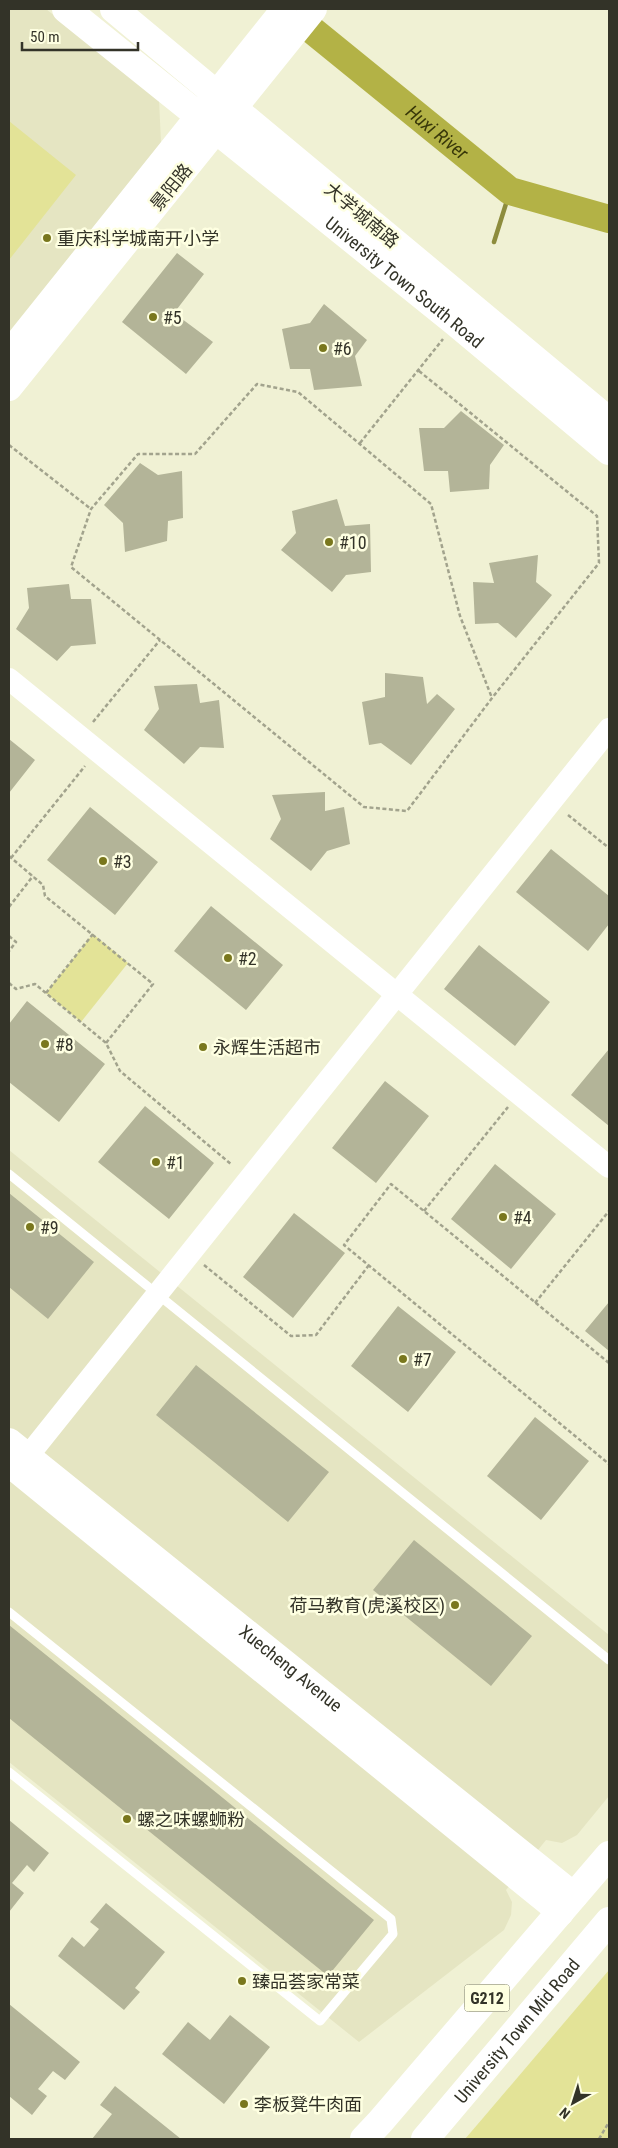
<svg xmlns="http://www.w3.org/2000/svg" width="618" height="2148" font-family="'Roboto Condensed','Noto Sans SC',sans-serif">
<rect width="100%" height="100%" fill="#f0f1d4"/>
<path fill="#e5e5c2" d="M9,9H46L159,99L161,143L9,332Z
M9,1150L609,1635V1796L577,1835L562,1843L546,1840L506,1890L512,1902L511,1915L504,1930L359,2042L9,1762Z"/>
<path fill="#e3e397" d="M9,121L76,175L9,260Z
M93,934L128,963L81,1022L46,993Z
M609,1970V2139H465L483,2118Z"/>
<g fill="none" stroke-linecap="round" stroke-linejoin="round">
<path stroke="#8d8c3d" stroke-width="4.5" d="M494,242L510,191"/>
<path stroke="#b3b246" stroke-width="28" id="s1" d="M286,9L510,191L609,219"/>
</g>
<path fill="#b3b498" d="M177,253L204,274L174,313L213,342L186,374L122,322Z
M324,304L367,340L355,356L362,386L314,390L310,369H290L282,329L310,323Z
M461,411L504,445L490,465L489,489L450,492L448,471H424L419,428H444Z
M140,463L158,475L182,471L183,518L168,521L167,541L125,552L123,523L104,505Z
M337,499L345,526L370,524L371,572L346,575L332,592L281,550L296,533L292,511Z
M538,555L536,582L552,595L516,638L498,623L475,624L473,582L494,583L489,563Z
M69,584L71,599H91L96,644L71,646L57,661L16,629L29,608L27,588Z
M385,673L423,677L427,704L437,694L455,709L411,765L381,743L369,745L362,702L385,697Z
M197,684L200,703L219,700L224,748L200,747L184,764L144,730L159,709L154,686Z
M9,739L35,760L9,793Z
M325,792V811L344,807L350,844L327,851L311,871L270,839L281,819L272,795Z
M90,807L158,862L115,915L47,860Z
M551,849L609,896V924L588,951L516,892Z
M211,906L283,965L246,1010L174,951Z
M479,945L550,1002L515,1046L444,989Z
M27,1001L105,1064L59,1122L9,1082V1024Z
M609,1049V1126L571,1095Z
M385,1081L429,1116L376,1183L332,1148Z
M145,1106L214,1163L169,1219L98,1162Z
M495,1164L556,1214L511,1269L451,1219Z
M9,1193L94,1262L48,1319L9,1287Z
M294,1213L345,1253L293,1318L243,1277Z
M609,1302V1351L585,1331Z
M398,1306L456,1352L408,1412L351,1366Z
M196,1365L329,1472L288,1522L156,1415Z
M535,1417L589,1461L541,1520L487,1476Z
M414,1540L532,1636L491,1686L373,1590Z
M9,1625L374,1920L328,1976L9,1718Z
M9,1820L49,1853L34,1872L27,1865L12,1883L24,1893L9,1912Z
M106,1903L165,1952L135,1988L140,1992L124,2010L58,1956L72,1937L84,1947L99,1929L90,1922Z
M9,2004L80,2062L65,2080L53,2071L38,2089L47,2096L32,2115L9,2096Z
M230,2015L270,2047L224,2104L162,2054L188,2022L210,2040Z
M115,2086L181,2139H92L112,2114L100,2105Z"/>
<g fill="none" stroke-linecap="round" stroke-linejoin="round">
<path stroke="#a2a38d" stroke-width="2.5" stroke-dasharray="4 2.5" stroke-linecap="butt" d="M419,371L597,516L599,563L492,698L407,811L364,807L71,567L91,509L138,454H195L257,384L298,392L431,504L460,616L492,698
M360,443L443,339
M9,445L91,509
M93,722L160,640
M568,815L609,848
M9,856L43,885L45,896L153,984L106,1043
M11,858L85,766
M9,907L33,876
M9,936L16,942L9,951
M9,983L16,989L35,984L106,1043L120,1071L232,1165
M46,993L93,934
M424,1211L508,1107
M204,1265L291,1336L316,1335L369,1265
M535,1303L609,1211
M609,1363L391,1184L344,1245L609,1464
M599,2139L609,2122"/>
<path stroke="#fff" stroke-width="9" d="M9,1174L609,1660
M9,1612L391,1919L393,1934L320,2021L9,1772"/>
<path stroke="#fff" stroke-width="22" d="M9,679L609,1167
M15,1468L28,1456L609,729"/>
<g stroke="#fff" stroke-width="26">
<path d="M9,353L284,9"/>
<path d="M9,388L314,9"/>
<path id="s2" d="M9,1441L575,1896"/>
<path d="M9,1464L561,1913"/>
</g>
<g stroke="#fff" stroke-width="28">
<path id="s3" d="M66,9L455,322L609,451"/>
<path d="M114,9L609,421"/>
</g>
<g stroke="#fff" stroke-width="28">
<path d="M364,2139L380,2122L609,1855"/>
<path id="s4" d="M425,2139L609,1921"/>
</g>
</g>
<g fill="#79771d" stroke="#feffe1" stroke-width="2">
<circle cx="47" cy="238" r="5"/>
<circle cx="153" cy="317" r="5"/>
<circle cx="323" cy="348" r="5"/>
<circle cx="329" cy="542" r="5"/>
<circle cx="103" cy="861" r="5"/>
<circle cx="228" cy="958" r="5"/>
<circle cx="45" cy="1044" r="5"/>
<circle cx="203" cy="1047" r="5"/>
<circle cx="156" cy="1162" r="5"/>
<circle cx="503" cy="1217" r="5"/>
<circle cx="30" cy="1227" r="5"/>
<circle cx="403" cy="1359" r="5"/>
<circle cx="455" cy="1605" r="5"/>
<circle cx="127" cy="1819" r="5"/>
<circle cx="242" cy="1981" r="5"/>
<circle cx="244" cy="2104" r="5"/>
</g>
<g text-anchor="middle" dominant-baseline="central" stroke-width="5" stroke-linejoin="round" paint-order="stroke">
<rect fill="#feffe1" stroke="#707060" stroke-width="1" x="464.5" y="1984.5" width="45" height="27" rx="4"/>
<g font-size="16" font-weight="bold" fill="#333328">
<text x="487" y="1998">G212</text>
</g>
<g font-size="18" fill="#333328" stroke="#feffe1">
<text transform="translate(171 187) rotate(-51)">景阳路</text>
<text transform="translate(362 215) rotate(40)">大学城南路</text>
<text stroke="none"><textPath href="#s3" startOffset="435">University Town South Road</textPath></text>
<text stroke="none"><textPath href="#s2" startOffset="362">Xuecheng Avenue</textPath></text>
<text stroke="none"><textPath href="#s4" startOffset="142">University Town Mid Road</textPath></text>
</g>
<g font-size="18" fill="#333328" stroke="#feffe1" text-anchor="start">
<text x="57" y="238">重庆科学城南开小学</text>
<text x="163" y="317">#5</text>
<text x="333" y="348">#6</text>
<text x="339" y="542">#10</text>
<text x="113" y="861">#3</text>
<text x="238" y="958">#2</text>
<text x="55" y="1044">#8</text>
<text x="213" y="1047">永辉生活超市</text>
<text x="166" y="1162">#1</text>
<text x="513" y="1217">#4</text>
<text x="40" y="1227">#9</text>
<text x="413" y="1359">#7</text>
<text x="445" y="1605" text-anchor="end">荷马教育(虎溪校区)</text>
<text x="137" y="1819">螺之味螺蛳粉</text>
<text x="252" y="1981">臻品荟家常菜</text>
<text x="254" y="2104">李板凳牛肉面</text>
</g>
<g font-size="19" font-style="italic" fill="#383709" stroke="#feffe1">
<text stroke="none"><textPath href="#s1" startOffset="195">Huxi River</textPath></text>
</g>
</g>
<rect width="618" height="2148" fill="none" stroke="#333328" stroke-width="20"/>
<g transform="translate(573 2103) rotate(219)" stroke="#feffe1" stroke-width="4" paint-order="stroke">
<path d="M0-4L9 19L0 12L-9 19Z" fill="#333328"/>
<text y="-8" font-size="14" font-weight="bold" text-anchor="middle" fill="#333328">N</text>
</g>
<path d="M22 42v8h116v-8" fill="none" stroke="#333328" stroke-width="2.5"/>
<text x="30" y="42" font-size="15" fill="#333328" stroke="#feffe1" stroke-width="4" paint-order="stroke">50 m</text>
</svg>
